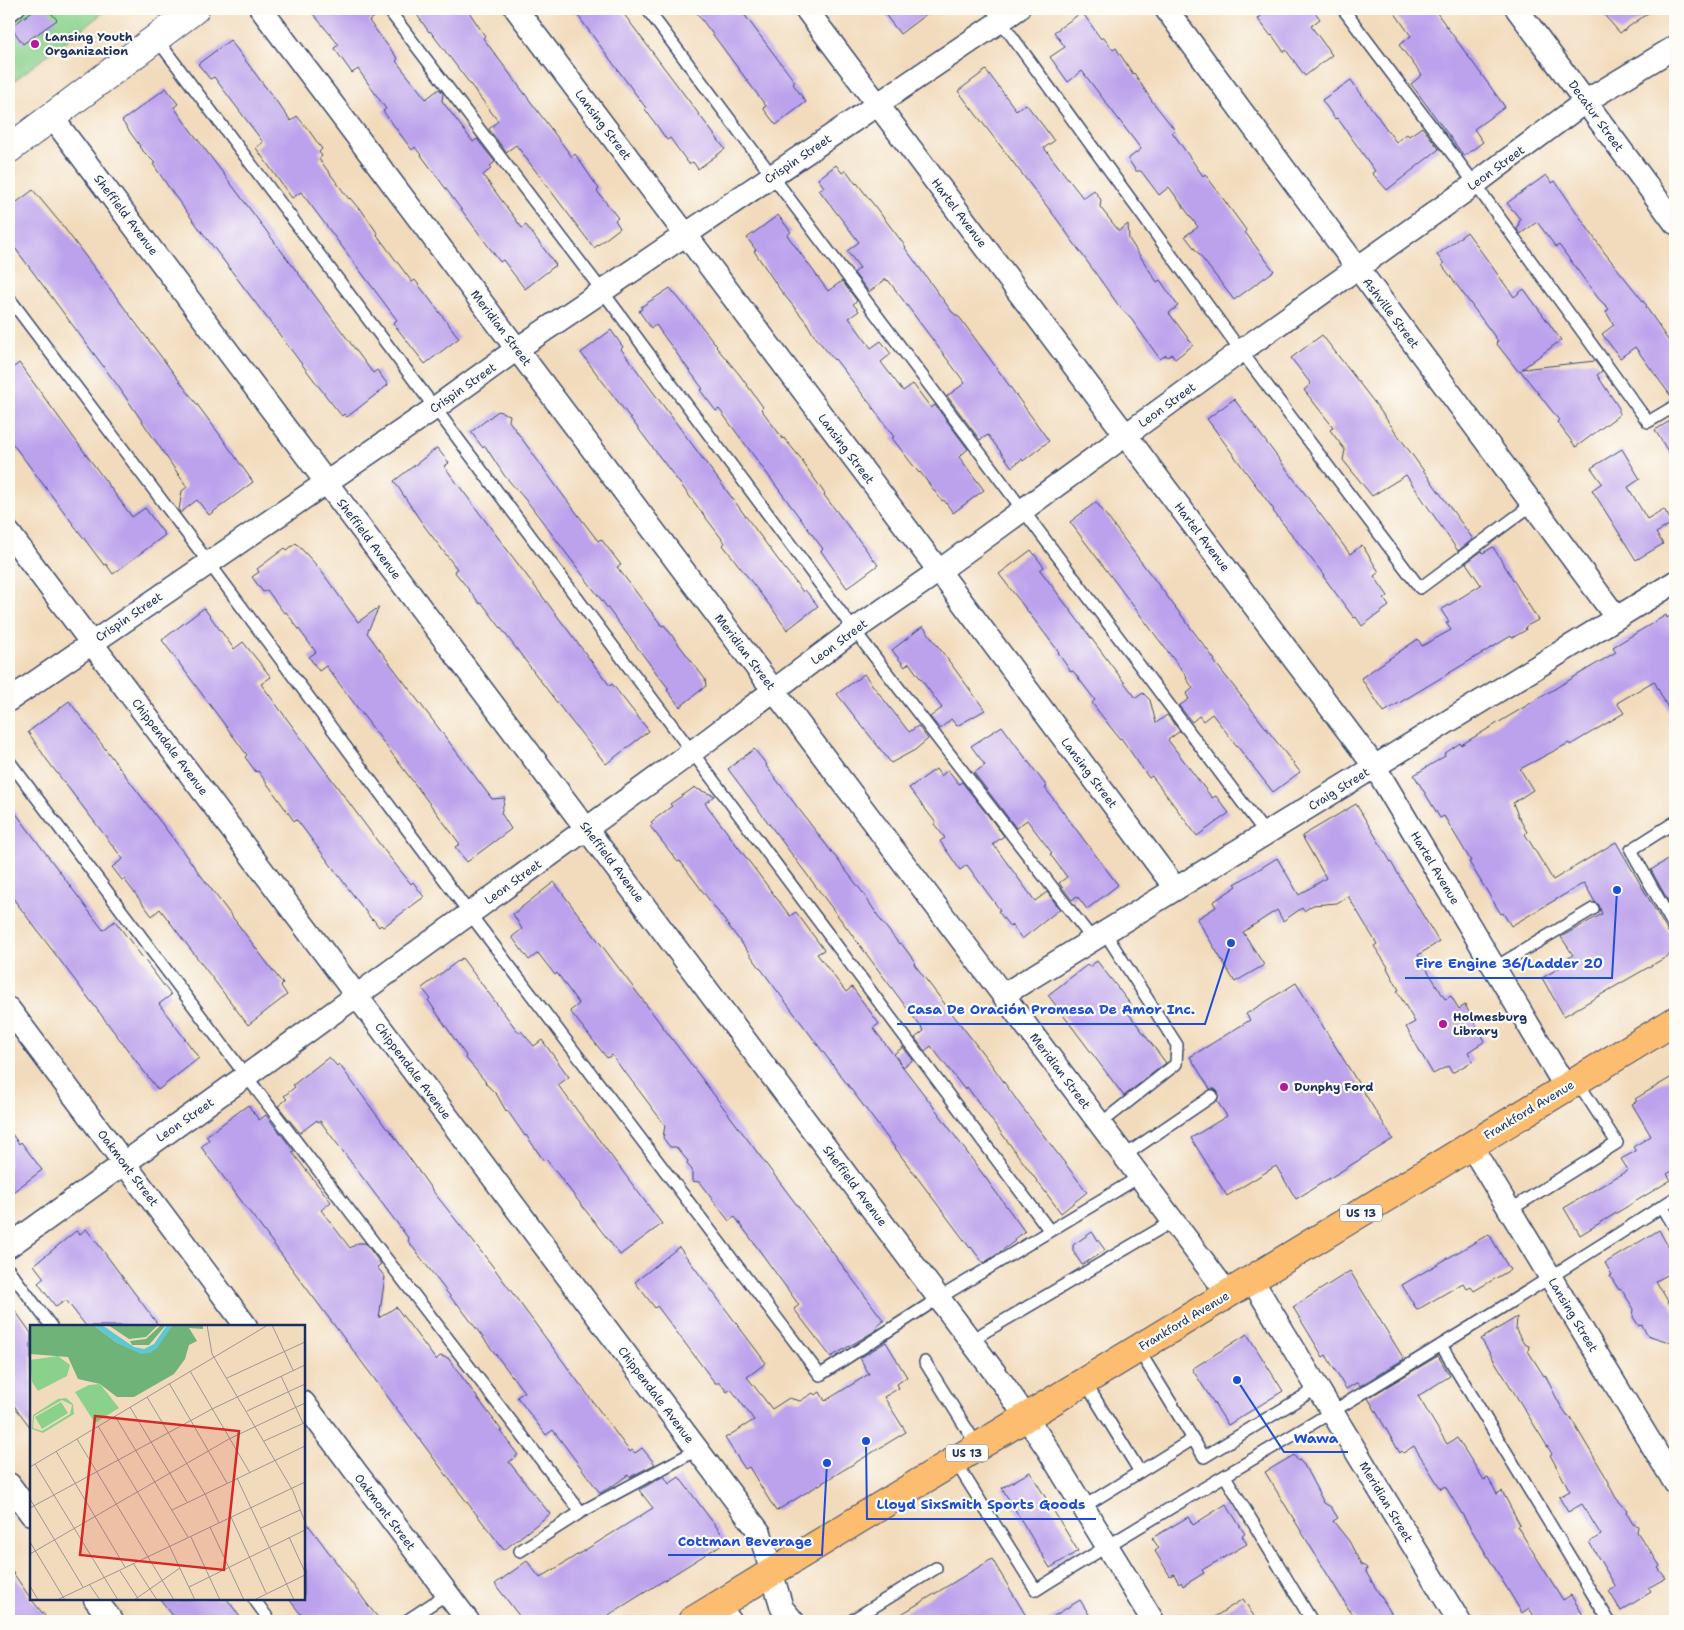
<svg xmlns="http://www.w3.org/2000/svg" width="1684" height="1630" font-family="'Shantell Sans',sans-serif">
<rect width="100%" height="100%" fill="#fdfcf7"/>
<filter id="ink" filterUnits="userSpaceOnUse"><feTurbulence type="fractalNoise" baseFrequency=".02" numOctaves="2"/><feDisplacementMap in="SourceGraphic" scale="10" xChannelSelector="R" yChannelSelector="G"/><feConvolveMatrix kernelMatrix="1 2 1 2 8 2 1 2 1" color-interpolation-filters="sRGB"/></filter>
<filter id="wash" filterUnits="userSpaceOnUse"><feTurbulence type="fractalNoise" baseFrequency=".0096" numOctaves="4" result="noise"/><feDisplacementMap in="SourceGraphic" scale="20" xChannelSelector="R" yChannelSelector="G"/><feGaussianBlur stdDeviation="1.12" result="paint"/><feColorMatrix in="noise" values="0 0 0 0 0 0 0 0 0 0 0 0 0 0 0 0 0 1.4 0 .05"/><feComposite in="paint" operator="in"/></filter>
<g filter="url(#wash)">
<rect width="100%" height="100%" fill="#f2dbbc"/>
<path fill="#8ad18c" stroke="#528075" d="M9,9H108L11,83L9,80Z"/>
<g id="blocks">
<path fill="#bca1ec" d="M35,9H48L57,20L23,44L11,27Z
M309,9H381V12L369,21L398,59L396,61L426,99L439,89L443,93L442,101L473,142L477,139L495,162L490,166L492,168L483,175L522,228L526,225L556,265L525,289L503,260L500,262L415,147L412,150L383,111L386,109L358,69L352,73L334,48L339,45Z
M413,9H467L485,36L483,38L572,157L575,154L599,189L597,191L618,218L615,220L620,228L594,248L516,145L506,152L489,129L498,121L430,31L429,32Z
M573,9H620L725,149L698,169L693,162L689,164L670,138L667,140L645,109L646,108Z
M694,9H740L795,82L793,84L806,102L776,125L763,108L766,106Z
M881,9H933L900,34Z
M1256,9H1313L1320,19L1311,26L1332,55L1305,76L1286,50L1284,52L1272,35L1271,36L1258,19L1261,16Z
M1392,9H1434L1505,107L1474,129L1483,142L1464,156L1411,84L1422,75L1399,45L1411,36Z
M1599,9H1654L1620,33Z
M1082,12L1101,39L1103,37L1113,50L1116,48L1133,74L1134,73L1152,101L1175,130L1172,132L1203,176L1205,174L1246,230L1245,232L1274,271L1234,300L1185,236L1198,227L1169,187L1159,195L1141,171H1136L1128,159L1141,149L1082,71L1068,82L1050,57L1065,47L1054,32Z
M230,40L291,121L297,116L310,132L322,149L319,152L322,156L319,159L349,199L350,198L359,209L360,208L378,234L377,235L412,282L415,280L459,338L425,364L393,323L397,320L301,192L292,198L283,186L256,148L263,142L214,77L210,79L198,64Z
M986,70L1016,110L1026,104L1044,127L1054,141L1044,148L1083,198L1094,190L1101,200L1100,207L1119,231L1128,224L1129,239L1157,282L1160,280L1178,306L1169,313L1193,345L1175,359L1172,354L1168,357L1166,355L1160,359L1132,320L1119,306L1056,218L958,91Z
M1351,80L1396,142L1407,134L1409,136L1422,127L1439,149L1387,190L1372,173L1375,171L1370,164L1341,123L1337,118L1335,119L1322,100Z
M166,88L178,104L174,107L183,120L373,373L377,370L388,385L347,417L344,414L342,416L329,400L174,195L153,164L155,163L139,147L140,146L122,121Z
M836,165L842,173L846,170L856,184L857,183L906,247L905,248L952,312L960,318L998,370L1049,441L1023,461L1022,459L1012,467L988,435L980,440L947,396L965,383L888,280L887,281L886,279L869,292L854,273L860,268L847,251L859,242L819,190L824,187L818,179Z
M1546,175L1552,183L1555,181L1604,252L1647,306L1646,307L1660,327H1659L1675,350V399H1673L1635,347L1620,358L1602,334L1614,325L1606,312L1609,309L1598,298L1559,245L1556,247L1537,222L1520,234L1517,230L1520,219L1507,203Z
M33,190L62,225L220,435L253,482L209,515L197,500L180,513L179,510L182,491L187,487L118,386L9,240V208Z
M778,215L791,232L787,235L828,291L842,281L857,301L853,304L859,311L849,318L871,348L881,341L891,354L881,362L903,391L913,384L931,408L935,405L968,449L959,457L984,490L953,513L944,500L942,501L920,472L919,473L892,438L894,437L871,405L835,359L834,360L813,334L807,323L781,291L754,251L756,250L747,238Z
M1467,232L1514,297L1524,289L1561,340L1522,369L1595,361L1602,371L1597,375L1619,408V415L1576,447L1557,422L1559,420L1520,370L1518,371L1496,343L1498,341L1442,265L1444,264L1437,255Z
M670,288L695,318L717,346L716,347L739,374L763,407L761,409L783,439L784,438L803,461H802L825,494L824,495L878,565L847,588L821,551L823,549L719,409L716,411L700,390L703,389L666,339L656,325L651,328L639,311L642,309L641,307Z
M611,330L623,347L621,349L782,565L803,592L805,590L818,606L787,630L774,611L723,545L725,543L581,353Z
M1322,335L1374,402L1473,539L1458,551L1406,475L1372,496L1343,460L1345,450L1330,430L1333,427L1304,390L1311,384L1291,358Z
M19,363L132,517L145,508L165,535L113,574L106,564L104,565L9,439V371Z
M1234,399L1350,554L1362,545L1379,572L1374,576L1388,596L1384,599L1389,606L1362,626L1356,617L1354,618L1323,576H1325L1273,511L1274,510L1207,419Z
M498,411L510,415L509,421L559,490L598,541L601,539L621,565L617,567L662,626L664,625L705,679L706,686L680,707L667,690L669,689L658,675L530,505L504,475L485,446L483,448L471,432Z
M1675,418V463L1655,430Z
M437,448L449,463L444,466L610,686L612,684L649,731L606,764L564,712L482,603L480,604L462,581L454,571L457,569L422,523L394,481Z
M1622,449L1640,479L1628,487L1647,519L1664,509L1672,523L1656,533L1663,544L1636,560L1592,490L1602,483L1591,468Z
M1096,502L1215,660L1214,661L1300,772L1273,792L1212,714L1203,721L1199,716L1192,722L1179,706L1189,699L1186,694L1193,688L1186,678L1187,677L1070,522Z
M296,543L319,568L358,622L379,607L367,633L492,799L505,798L501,813L511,829L467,862L455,847L460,844L326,666L319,671L309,657L316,652L286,612L284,613L267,590L263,592L252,577L259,572L257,569L285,548L287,550Z
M1493,547L1538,620L1525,627L1526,630L1512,638L1511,636L1384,712L1361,678L1418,639L1422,646L1451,630L1446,623L1449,622L1441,610L1481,585L1466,563L1482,551L1483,553Z
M1031,550L1044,567L1040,570L1136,698L1143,693L1150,700L1156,723L1167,715L1180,731L1168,740L1212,798L1216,796L1229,813L1197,836L1152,776L1149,778L1121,738L1120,739L1112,729L1092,703L1095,700L1073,671L1071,672L1058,653L1059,652L999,574Z
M204,608L234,649L243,642L271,677L261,684L384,850L411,884L413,882L424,897L383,927L381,925L379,927L373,919L372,920L297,820L294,821L258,771L256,772L245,757L247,755L162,640Z
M1675,613V722L1654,681L1617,703L1624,713L1570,745L1569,743L1520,769L1533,790L1513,803L1518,816L1527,832L1525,834L1553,880L1616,842L1668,932L1675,935V952L1564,1016L1542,978L1559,968L1558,965L1573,955L1561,937L1602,914L1599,905L1595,902L1584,883L1511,926L1503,913L1501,914L1469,862L1471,861L1444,816L1440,818L1414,775L1445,756L1444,754L1460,743L1461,745L1616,652L1613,647L1666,615L1667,618Z
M923,626L985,710L957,726L951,719L940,729L930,717L942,708L909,663L905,667L892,650Z
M864,674L909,732L918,726L928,739L915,750L891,763L837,694Z
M69,701L283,984L281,986L287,995L248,1025L160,909L152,916L124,879L122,880L112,867L123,859L47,760L28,732Z
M1002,726L1047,787L1045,788L1118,885L1087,909L1077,896L1072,900L1059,883L1067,877L1050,854L1052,853L1027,820L1016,828L974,773L985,765L971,746Z
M754,749L767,765L766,766L863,893L882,922L899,944L901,943L915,962L914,964L991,1064L1021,1106L1087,1192L1061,1213L967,1087L965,1090L931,1046L925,1051L915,1038L924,1031L728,769Z
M936,769L941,776L948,770L959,784L962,782L1004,836L993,844L1035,901L1047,892L1060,909L1022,939L1012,925L1010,927L998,911L1000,910L967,865L960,870L940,841L945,838L934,824L936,823L909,788Z
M695,787L697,789L715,796L705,803L790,916L796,912L824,950L817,954L846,992L852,987L874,1017L879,1024L873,1028L939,1114L1025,1232L1014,1239L1015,1241L993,1257L983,1263L971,1247L970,1248L680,861L678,862L650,826L653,824L651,822L672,806L670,804Z
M9,804L103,930L115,921L171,995L159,1004L199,1058L158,1090L9,893Z
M1356,804L1439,942L1418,955L1445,999L1451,996L1459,1009L1465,1005L1485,1041L1468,1052L1473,1061L1452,1073L1448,1066L1433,1074L1406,1027L1415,1022L1397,991L1399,990L1387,968L1388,967L1374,946L1377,944L1348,896L1337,903L1313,905L1304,911L1302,908L1283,921L1277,910L1243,932L1264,965L1235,982L1197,919L1216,907L1213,902L1237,886L1235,884L1277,858L1299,895L1326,878L1302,836Z
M1675,855V913L1651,870Z
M554,882L884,1321L876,1327L878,1329L831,1357L794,1309L799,1305L735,1217L729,1221L699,1182L692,1181V1170L687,1164L688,1161L676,1147H670L663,1138L665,1125L625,1072H624L612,1055L607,1058L570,1011L579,1004L557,973L555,975L538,953L529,960L512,937L522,929L513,914Z
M462,958L519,1033L521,1031L534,1046L542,1040L569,1077L558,1085L662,1224L620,1255L546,1159L544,1161L526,1135L525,1136L507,1110L506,1111L497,1095L486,1084L485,1081L465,1057L466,1056L428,1000L430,998L422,988Z
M1097,961L1135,1010L1129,1014L1166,1063L1124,1096L1048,995L1087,965L1089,967Z
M1296,983L1393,1139L1296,1199L1276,1166L1227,1196L1191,1138L1227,1116L1217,1101L1219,1096L1218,1092L1215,1089H1210L1190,1057L1250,1020L1246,1014Z
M903,1047L913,1060L903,1067L894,1054Z
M329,1057L337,1066L339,1064L387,1129H389L432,1190L491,1264L630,1452L632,1450L635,1453L642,1448L655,1464L630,1477L628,1475L611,1487L600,1493L553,1430L546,1435L517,1397L524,1392L457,1303L456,1304L408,1241L409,1239L320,1121L318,1122L317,1120L300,1133L278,1106L287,1099L284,1096L295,1087L293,1085Z
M1675,1075V1169L1667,1174L1671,1180L1580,1235L1564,1208L1628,1170L1621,1159L1636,1151L1633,1147L1651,1136L1632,1104L1637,1101L1635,1099Z
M248,1105L259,1120L266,1115L294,1151L292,1152L331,1202L321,1210L350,1248L358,1243H365L381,1264L377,1267L385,1277L379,1318L396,1307L436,1360L440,1356L448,1358L502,1431H500L518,1455L509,1462L550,1514L504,1550L453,1484L201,1147L209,1140L206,1136Z
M9,1130L19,1144L21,1142L42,1170L9,1195Z
M86,1229L98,1244L159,1326H86L66,1300L56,1307L38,1283L44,1278L34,1265L76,1231L80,1234Z
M1659,1230L1675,1259V1271L1656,1281L1675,1313V1344L1647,1335L1642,1325L1639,1326L1633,1317L1634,1309L1621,1289L1619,1290L1610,1276L1612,1275L1605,1263Z
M1092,1232L1105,1250L1082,1265L1073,1251V1245Z
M1489,1234L1510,1270L1474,1291L1471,1287L1467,1289L1463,1283L1417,1310L1402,1285Z
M679,1247L766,1363L747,1377L772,1409L789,1398L800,1401L813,1393L815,1395L820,1392L825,1401L869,1374L860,1358L886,1342L907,1377L897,1384L899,1388L884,1397L906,1432L776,1511L749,1467L745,1469L725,1438L754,1420L731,1389L727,1392L720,1383H715L657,1306L655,1308L635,1282Z
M1350,1271L1404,1359L1360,1386L1358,1382L1346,1389L1326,1355L1323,1357L1293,1307Z
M9,1302L31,1333V1428L9,1399Z
M1517,1317L1516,1330L1524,1344L1529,1346L1528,1351L1544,1376L1545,1375L1558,1401L1567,1416L1570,1417L1609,1482V1485L1616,1498L1627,1510L1626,1512L1633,1524L1638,1526L1637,1532L1648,1548L1650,1550L1660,1566L1658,1568L1666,1578L1648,1588L1651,1592L1621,1611L1609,1591L1616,1587L1589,1542L1601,1535L1582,1504L1568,1512L1559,1497L1570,1491L1550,1455L1552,1454L1481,1339Z
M1247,1334L1283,1391L1228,1425L1192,1369Z
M1438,1356L1450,1376L1418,1396L1447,1444L1457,1438L1484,1480L1488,1478L1497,1494L1502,1491L1520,1525L1517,1526L1563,1600L1571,1595L1583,1615L1572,1621H1537L1529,1608L1522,1613L1445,1486L1441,1489L1414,1446L1403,1453L1402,1451L1400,1453L1368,1398Z
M1294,1455L1298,1461L1299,1460L1304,1465L1324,1503L1331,1507L1338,1518L1333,1521L1349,1541L1361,1564L1367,1568L1366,1572L1372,1582L1396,1621H1356L1265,1472Z
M1030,1472L1078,1551L1050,1568L1002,1488Z
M664,1476L669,1484L679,1477L727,1541L599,1621H523L495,1584L527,1561L540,1578L653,1508L639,1490Z
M1226,1504L1245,1534L1242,1536L1247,1544L1202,1570L1204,1573L1183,1586L1181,1582L1179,1584L1174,1574L1170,1576L1155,1551L1159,1548L1152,1538L1188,1517L1193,1525Z
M304,1519L374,1613L382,1621H306L289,1599H304Z
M992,1559L1029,1621H890Z
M9,1567L31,1599L49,1621H9Z
M160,1599H227L243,1621H177Z
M1243,1599L1257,1621H1208Z
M1080,1600L1093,1621H1046Z"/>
</g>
</g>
<g filter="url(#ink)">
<use href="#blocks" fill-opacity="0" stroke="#3b496c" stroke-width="1"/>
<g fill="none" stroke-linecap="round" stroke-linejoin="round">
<g stroke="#3b496c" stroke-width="14">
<path id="service" d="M388,9L603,292L854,630L1093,940
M647,9L1266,834
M992,9L1241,351L1420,588L1533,504
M1343,9L1475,184L1648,422L1675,406
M9,17L19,9
M156,38L435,408L1050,1231
M9,298L209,563L470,914L820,1375L939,1298L1139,1177
M9,761L246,1076L581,1512L697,1450
M1675,822L1631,850L1675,928
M1494,968L1593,909
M1100,1124L1176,1064L1177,1045L1105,933
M1124,1156L1212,1096
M1662,1206L1675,1228
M1510,1210L1617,1143L1577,1081
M9,1270L51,1326
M971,1340L1173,1221
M1441,1345L1609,1621
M1138,1349L1204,1457L1317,1388
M925,1362L978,1447
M1085,1382L1140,1472
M955,1461L1036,1590C1133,1529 1232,1472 1330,1413C1446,1343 1561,1271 1675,1198
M1225,1476L1312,1621
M1083,1507L1193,1439
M520,1551L581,1512
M254,1599L270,1621
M723,1602L737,1621
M406,1621L447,1594
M851,1621L936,1568"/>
</g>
<g stroke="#3b496c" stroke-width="25">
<path id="minor" d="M261,9L1228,1294
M516,9L939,571L1176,889
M806,9L1375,767L1566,1088
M1166,9L1616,617
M1517,9L1675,223
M52,117L1004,1385L1047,1448L1153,1621
M9,533L760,1533L782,1608L793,1621
M9,700L435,408L517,349L1018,9
M1003,995L1675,582
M9,1009L246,1326
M1471,1146L1675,1483
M9,1246L246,1076L692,752L854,630L939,571L1241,351L1475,184L1586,101L1675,47
M1252,1280L1459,1621
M304,1403L468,1621
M9,1484L31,1514
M95,1599L112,1621"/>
</g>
<g stroke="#3b496c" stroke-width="30">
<path id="tertiary" d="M9,149L195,9"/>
</g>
<g stroke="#3b496c" stroke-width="30">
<path id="primary" d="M692,1621L1675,1021"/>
</g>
<use href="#service" stroke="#fff" stroke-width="11"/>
<use href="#minor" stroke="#fff" stroke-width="22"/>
<use href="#tertiary" stroke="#fff" stroke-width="28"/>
<use href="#primary" stroke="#fcbd6f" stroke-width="28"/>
</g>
</g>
<g fill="#b5179e" stroke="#fdfcf7" stroke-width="2">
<circle cx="35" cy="44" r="5"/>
<circle cx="1443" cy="1024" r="5"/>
<circle cx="1284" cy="1087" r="5"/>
</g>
<g text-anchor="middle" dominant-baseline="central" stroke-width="4.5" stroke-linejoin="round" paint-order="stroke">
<g fill="#fdfcf7" stroke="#5f6c8c" stroke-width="1">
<rect x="1340" y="1204.5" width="42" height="17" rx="4"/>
<rect x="946" y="1444.5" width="42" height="17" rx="4"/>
</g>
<g font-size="11" font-weight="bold" fill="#1b2f5e">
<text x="1361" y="1213">US 13</text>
<text x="967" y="1453">US 13</text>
</g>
<g font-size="12" font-weight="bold" fill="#1b2f5e" stroke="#fdfcf7" text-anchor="start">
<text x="45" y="37">Lansing Youth<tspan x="45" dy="14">Organization</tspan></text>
<text x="1453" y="1017">Holmesburg<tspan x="1453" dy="14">Library</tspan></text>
<text x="1294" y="1087">Dunphy Ford</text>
</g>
<g font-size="12" fill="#1b2f5e" stroke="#fdfcf7">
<text transform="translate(1596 116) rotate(54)">Decatur Street</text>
<text transform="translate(603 125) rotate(53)">Lansing Street</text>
<text transform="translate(798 159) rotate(-34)">Crispin Street</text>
<text transform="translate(1496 168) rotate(-36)">Leon Street</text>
<text transform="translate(959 213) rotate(53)">Hartel Avenue</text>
<text transform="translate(126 215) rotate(53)">Sheffield Avenue</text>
<text transform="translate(1391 313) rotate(53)">Ashville Street</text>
<text transform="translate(501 328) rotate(53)">Meridian Street</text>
<text transform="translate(463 388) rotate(-35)">Crispin Street</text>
<text transform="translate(1167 405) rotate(-36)">Leon Street</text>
<text transform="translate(846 449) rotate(53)">Lansing Street</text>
<text transform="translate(1202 537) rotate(53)">Hartel Avenue</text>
<text transform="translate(369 539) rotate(53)">Sheffield Avenue</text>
<text transform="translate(129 617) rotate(-34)">Crispin Street</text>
<text transform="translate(839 642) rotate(-37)">Leon Street</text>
<text transform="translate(745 652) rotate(53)">Meridian Street</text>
<text transform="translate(170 747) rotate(53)">Chippendale Avenue</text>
<text transform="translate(1089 773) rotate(53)">Lansing Street</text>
<text transform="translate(1339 789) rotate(-32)">Craig Street</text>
<text transform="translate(612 862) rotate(53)">Sheffield Avenue</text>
<text transform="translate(1435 868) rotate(59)">Hartel Avenue</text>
<text transform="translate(513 882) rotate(-36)">Leon Street</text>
<text transform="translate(413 1071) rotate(53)">Chippendale Avenue</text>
<text transform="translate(1060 1071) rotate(53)">Meridian Street</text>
<text transform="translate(1529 1110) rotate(-31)">Frankford Avenue</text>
<text transform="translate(185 1120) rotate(-35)">Leon Street</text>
<text transform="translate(128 1168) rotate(53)">Oakmont Street</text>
<text transform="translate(855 1186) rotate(53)">Sheffield Avenue</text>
<text transform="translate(1573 1315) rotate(59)">Lansing Street</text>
<text transform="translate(1184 1321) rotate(-31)">Frankford Avenue</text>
<text transform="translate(656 1395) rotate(53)">Chippendale Avenue</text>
<text transform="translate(1386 1502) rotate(59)">Meridian Street</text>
<text transform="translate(385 1512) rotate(53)">Oakmont Street</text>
</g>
</g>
<g transform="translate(30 1325)">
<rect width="275" height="275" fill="#f2dbbc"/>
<path d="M28,31L40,40L37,51L8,66L2,57L0,35ZM70,59L89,83L65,98L45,67L59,60ZM36,73L43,79L44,89L13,108L2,104L3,90L28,74ZM32,75L42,80L40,89L12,106L3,103L4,91ZM31,77L38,88L12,104L5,92Z" fill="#8ad18c" fill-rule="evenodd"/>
<path d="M0,0H63L87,18L120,28L143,0H173V4L159,3L167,16L159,20L155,34L144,49L104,72H87L70,59L48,54L38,32L0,29ZM78,0H128L116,12L99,14ZM131,0H136L119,20H102L100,16L116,14Z" fill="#6fb378"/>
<path d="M63,0H72L104,22L114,24L124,19L137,0H143L127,23L120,28L111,29L87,18Z" fill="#5bc8d2"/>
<path fill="none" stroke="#9c9696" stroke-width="1" d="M177,0L182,29L263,166L275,197M242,0L263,45M160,46L220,148M251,51L273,98M197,53L275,17M139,58L197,158M117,72L175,169L189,198M100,82L157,177M217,86L275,59M85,91L158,212M68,101L138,218L165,275M47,114L144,275M234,116L274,98M26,126L95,242M5,139L88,275M0,142L238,0M207,153L264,275M0,174L53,262M0,183L182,84L275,40M142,185L275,121M201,192L236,268M180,202L214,275M231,203L270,185M161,212L190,275M259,212L275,247M0,217L35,275M0,229L199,114L275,78M103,238L127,275M90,246L109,275M59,259L70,275M0,261L8,275M159,262L275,205M27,275L275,157M104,275L150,243M224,275L275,250"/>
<path fill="#d62828" fill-opacity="0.15" stroke="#d62828" stroke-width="2.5" d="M65,91L209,106L194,245L50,230Z"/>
<rect width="275" height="275" fill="none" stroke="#1b2f5e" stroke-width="2.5"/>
</g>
<path fill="none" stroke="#1d4ed8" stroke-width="2" d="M1617 890L1612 978H1405M1231 943L1205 1024H897M1237 1380L1284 1452H1348M866 1441L867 1519H1096M827 1463L822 1555H668"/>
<g fill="#1d4ed8" stroke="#fdfcf7" stroke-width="2">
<circle cx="1617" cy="890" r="5"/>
<circle cx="1231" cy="943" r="5"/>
<circle cx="1237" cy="1380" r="5"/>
<circle cx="866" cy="1441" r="5"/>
<circle cx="827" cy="1463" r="5"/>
</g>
<g font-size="14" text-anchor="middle" font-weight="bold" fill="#1d4ed8" stroke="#fdfcf7" stroke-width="4.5" stroke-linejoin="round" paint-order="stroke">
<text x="1509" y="968">Fire Engine 36/Ladder 20</text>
<text x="1051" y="1014">Casa De Oración Promesa De Amor Inc.</text>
<text x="1316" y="1443">Wawa</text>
<text x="981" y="1509">Lloyd SixSmith Sports Goods</text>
<text x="745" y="1546">Cottman Beverage</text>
</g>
<rect width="1684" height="1630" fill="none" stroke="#fdfcf7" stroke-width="30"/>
</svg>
